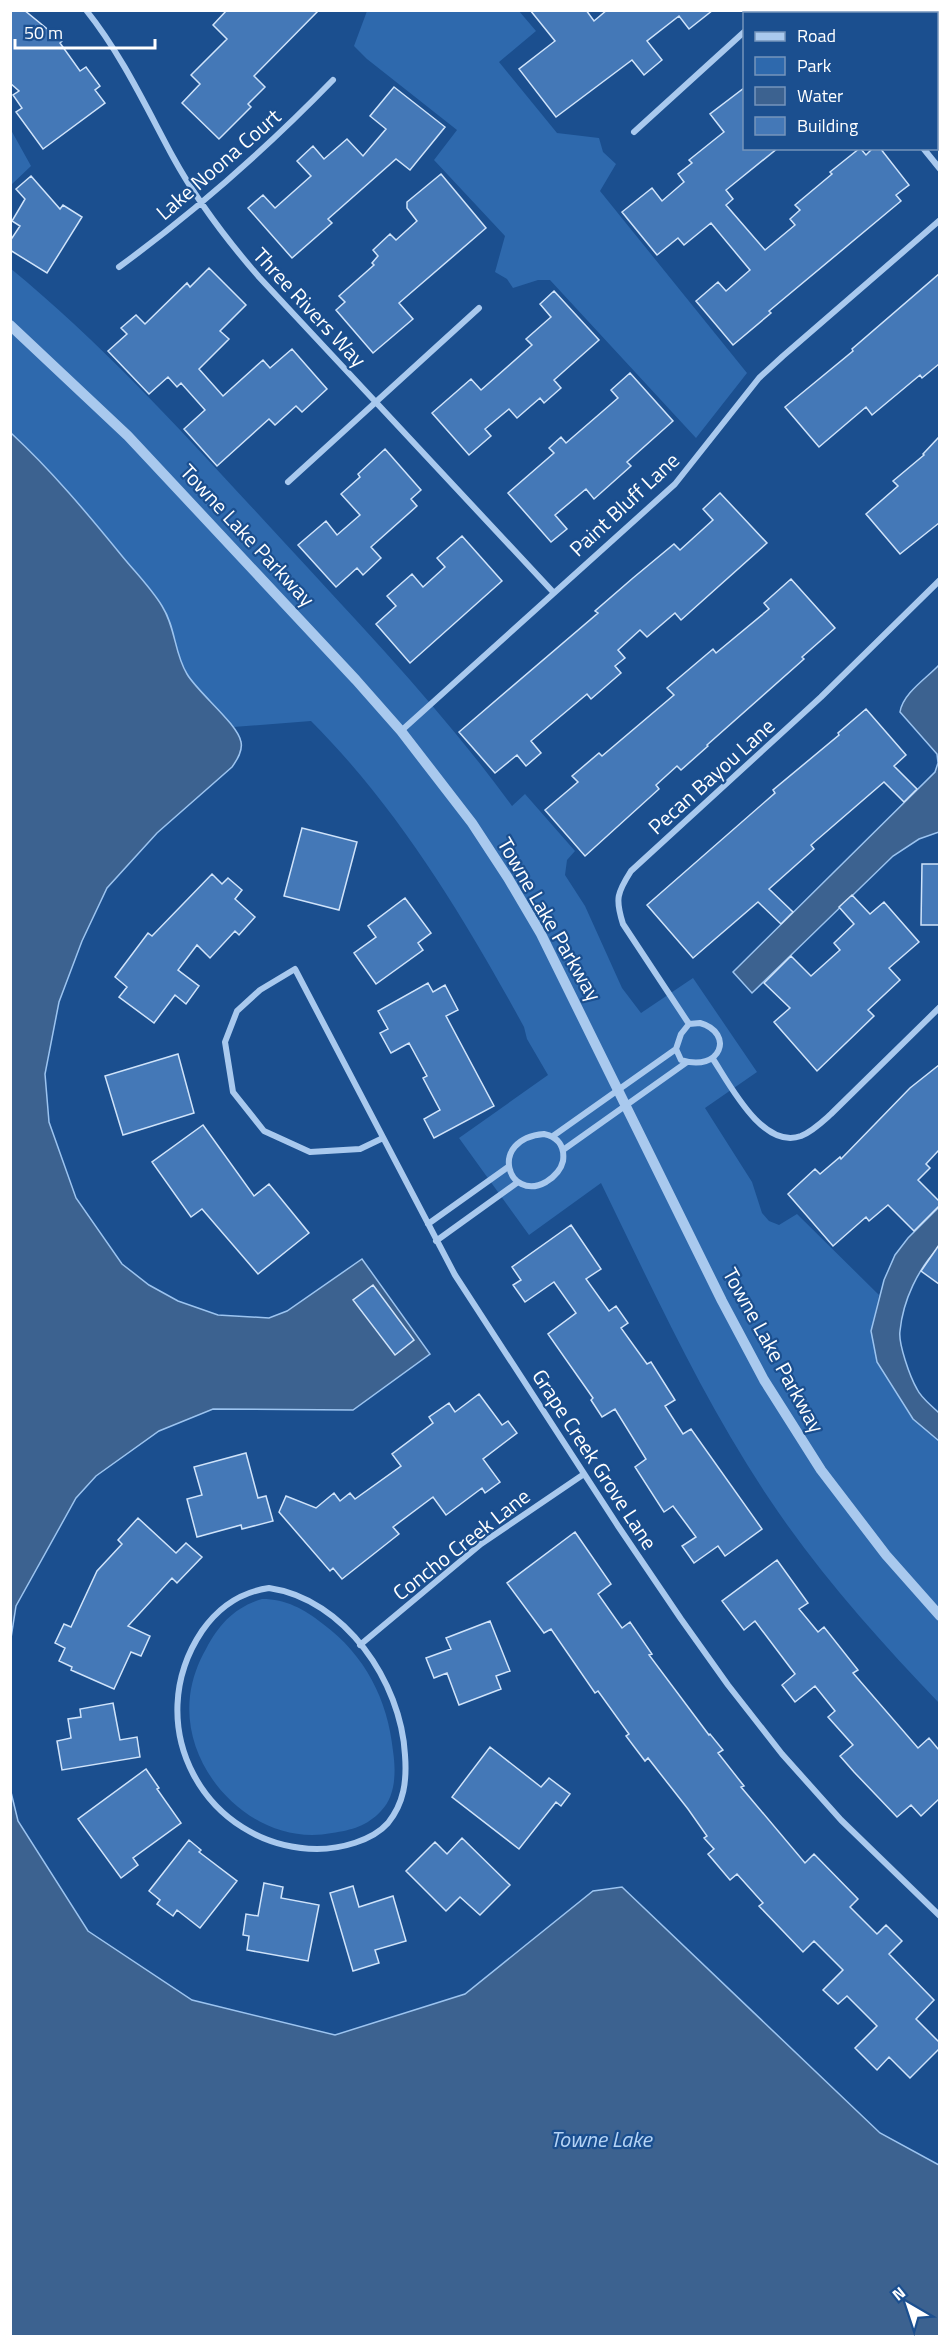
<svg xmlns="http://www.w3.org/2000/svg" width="950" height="2347" font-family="'Titillium Web',sans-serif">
<rect width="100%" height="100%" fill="#1b4f8f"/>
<path fill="#2e69ad" d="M367,11H519L536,31L499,62L557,133L599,138L603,152L616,164L600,191L747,373L696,438L550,280H538L513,288L507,279L495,272L505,236L434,160L457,130L367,59L354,46Z
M11,130L31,166L11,185H10Z
M10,268C110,350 196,447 283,541C362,627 443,711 512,806L525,794L575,851L567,860L565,875L585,906L622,988L641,1013L693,978L757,1072L705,1108L752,1182L762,1213L769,1221L779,1225L797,1214L879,1295L871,1331L913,1419L939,1441V1703C877,1638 817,1571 768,1497C702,1398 653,1290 601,1183L529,1235L459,1138L548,1075L527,1039L524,1027C465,919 399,809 311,721L233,727C217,710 196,693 186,672C174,649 175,626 161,604C150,586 134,571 121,555C86,512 51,470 11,433Z
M262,1599C286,1599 304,1609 323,1624C365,1655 388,1700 393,1751C396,1771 396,1796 381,1811C367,1826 352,1830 332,1833C255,1848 181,1772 190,1696C192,1679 198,1663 206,1649C219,1624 235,1607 262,1599Z"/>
<path fill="#3c6290" stroke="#9cc4f0" stroke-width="1.5" d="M11,433C51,470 87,513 122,556C135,572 151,588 162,606C176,628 174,653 187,674C198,693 238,724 241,742C243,751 237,760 232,767L157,833L107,888L82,941L59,1002L45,1074L49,1122L76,1198L122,1264L149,1285L178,1301L218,1315L269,1318L287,1311L362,1259L430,1354L353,1410L213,1409L159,1431L96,1476L76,1498L16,1606L11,1638Z
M939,665V832L919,839L893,856L752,993L733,972L935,772L938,763L937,754L900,712C903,693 927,678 939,665Z
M939,1207V1247C918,1269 903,1300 900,1331C898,1343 910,1377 917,1389C921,1398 932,1406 939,1413V1441L913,1419L877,1362L871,1331L884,1280L895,1255L908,1238Z
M10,1788L18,1821L88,1931L192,2000L335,2035L465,1994L593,1891L622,1887L880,2133L939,2165V2336H11Z"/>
<path fill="#4478b7" stroke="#cfe3fa" stroke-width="1.5" d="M10,10H24L62,41L60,43L80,71L86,67L100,86L95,90L105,103L43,149L16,112L22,108L13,95L19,91L10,83Z
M227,10H319L254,76L265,87L248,104L251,107L219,139L182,103L200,84L191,75L227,39L213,25Z
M530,10H586L594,21L607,10H713L689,29L679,16L647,41L662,60L644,75L632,60L556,117L519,69L555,41Z
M394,87L445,127L410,170L396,159L328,219L332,223L292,258L248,208L263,195L275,208L311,176L297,161L313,146L324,159L347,139L363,156L386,129L370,116Z
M744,88V148H778L726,190L733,199L726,205L765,250L795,225L790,219L800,210L795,205L832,174L830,172L860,148L866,155L873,148H880L909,185L896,195L901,201L769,311L771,313L733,345L696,301L718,282L726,291L750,270L711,223L684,245L678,238L657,255L622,212L652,188L662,201L684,182L678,174L692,163L689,160L724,132L710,114Z
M441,174L486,228L399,303L413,319L373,353L336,310L345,302L339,296L374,265L372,263L378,256L373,250L390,234L396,240L417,221L407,208V202Z
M31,176L60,209L63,205L82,217L47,273L10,250V241L20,226L12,221L25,199L16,189Z
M209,268L246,305L220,331L229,339L199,369L223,396L263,360L270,368L292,349L327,389L302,412L296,406L275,425L269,419L217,466L184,429L205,410L181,383L177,387L168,377L149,394L108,351L127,334L121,328L136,315L145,324L187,283L190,287Z
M939,274V364L922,378L920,375L872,415L866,407L819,447L785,407L853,351L852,349Z
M554,291L599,340L554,380L561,388L544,403L540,398L517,418L509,409L485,429L491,436L469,455L432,413L471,379L481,390L532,345L526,339L551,317L540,304Z
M630,373L673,421L627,462L631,466L594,499L586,489L555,515L567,529L551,542L508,493L554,453L549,448L561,437L566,443L618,398L611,390Z
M939,437V523L900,554L866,514L898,486L893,481L924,455L923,454Z
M385,449L421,490L411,499L417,506L371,547L381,558L363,575L357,568L336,587L298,545L326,521L337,535L360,515L341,494L360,477L358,474Z
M720,493L767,543L681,620L675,613L647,637L640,630L618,650L625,658L615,666L621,673L591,699L587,694L531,741L541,753L526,766L517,755L495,773L459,732L598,613L595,611L633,578L674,544L680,550L713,520L703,509Z
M462,536L502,581L410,663L376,624L396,606L387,596L412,574L423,587L445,567L437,558Z
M791,579L835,628L802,657L804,659L707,745L708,746L681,770L677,766L656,785L659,789L585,856L545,810L578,782L572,776L599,753L602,756L674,695L667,688L713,649L716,653L769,609L764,603Z
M866,709L906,755L894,766L917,789L904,802L884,782L811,845L814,849L769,889L793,912L781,924L758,902L693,958L647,905L775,793L773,790L839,735L838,733Z
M302,828L357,842L339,910L284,896Z
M922,864H939V925H921Z
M212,874L222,884L228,878L242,890L235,899L255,917L239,935L235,931L210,958L197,945L178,970L199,986L186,1004L175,995L154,1023L119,997L127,987L115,977L148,933L152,936Z
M852,895L870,914L884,902L919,942L889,968L900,980L868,1010L874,1016L817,1071L774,1022L790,1008L764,983L791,956L811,976L840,950L834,943L854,924L839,907Z
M405,898L431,933L418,943L423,950L376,984L354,953L376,937L368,926Z
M428,983L433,992L445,985L458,1010L446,1016L494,1106L434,1138L424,1119L440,1110L423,1078L427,1076L409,1043L391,1053L380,1033L388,1029L378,1011Z
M178,1054L194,1113L123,1135L105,1076Z
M939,1065V1150L926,1164L930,1168L918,1180L939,1201V1206L914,1231L888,1205L869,1221L866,1217L833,1246L788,1194L815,1169L820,1174L840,1157L841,1159L910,1088Z
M203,1125L254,1196L269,1184L309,1233L258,1274L202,1209L191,1217L152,1162Z
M571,1225L601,1269L586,1279L609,1311L616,1306L628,1323L621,1328L647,1364L651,1362L675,1400L665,1406L683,1434L691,1429L762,1529L725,1556L718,1546L694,1563L682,1546L696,1537L673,1506L664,1512L635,1467L646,1459L615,1409L602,1417L591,1400L593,1398L548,1334L576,1313L554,1282L525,1302L513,1285L521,1280L512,1267Z
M939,1245V1284L921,1271Z
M373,1285L414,1340L395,1355L353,1300Z
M479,1394L502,1425L508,1421L517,1433L483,1459L500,1482L485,1493L482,1488L446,1515L433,1497L393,1527L399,1534L342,1579L333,1568L330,1571L279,1512L286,1496L316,1508L334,1493L340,1501L350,1493L355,1499L401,1466L392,1454L433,1423L429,1417L449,1403L455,1412Z
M246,1453L258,1498L266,1496L273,1521L242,1529L241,1525L197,1537L187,1499L202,1495L194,1467Z
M138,1518L176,1553L186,1543L202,1557L177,1583L172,1578L128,1626L150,1636L141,1656L131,1652L114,1689L71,1670L72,1667L59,1661L65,1648L55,1643L64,1624L71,1627L97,1571L122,1544L118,1540Z
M575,1532L611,1584L598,1594L622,1628L630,1622L652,1654L649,1655L709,1735L710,1734L723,1750L718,1753L744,1786L741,1787L805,1863L814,1854L858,1899L850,1907L877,1934L886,1925L902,1941L889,1954L934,2000L916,2019L939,2042V2049L910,2078L889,2057L877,2070L855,2048L877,2026L847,1996L838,2004L823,1990L843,1970L814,1941L803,1952L759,1906L763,1903L737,1874L730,1880L708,1854L714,1849L704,1838L707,1836L688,1809L648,1758L645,1761L626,1736L629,1734L598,1691L595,1693L551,1629L544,1633L507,1583Z
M777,1560L808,1603L799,1609L818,1632L824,1627L858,1670L853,1673L918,1748L929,1738L939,1750V1799L921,1816L911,1805L897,1817L854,1772L840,1756L853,1745L828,1717L835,1711L815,1686L795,1702L782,1685L795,1674L755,1621L744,1630L722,1601Z
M490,1621L510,1671L496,1676L501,1689L459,1705L447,1673L434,1678L426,1658L451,1649L446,1638Z
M113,1703L120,1740L137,1737L140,1757L62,1770L57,1741L71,1738L68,1719L81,1717L80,1709Z
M490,1747L541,1787L549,1778L570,1794L561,1806L556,1802L519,1849L452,1797Z
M146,1769L159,1788L157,1789L181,1823L133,1858L138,1865L121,1878L78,1819Z
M462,1838L510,1885L480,1915L460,1897L446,1911L406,1871L435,1842L447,1854Z
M189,1840L201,1850L199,1852L237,1881L200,1928L177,1910L173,1916L157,1904L160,1900L149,1891Z
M264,1883L283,1887L281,1898L319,1905L308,1961L247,1950L249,1936L243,1935L246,1914L258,1916Z
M353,1886L359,1907L393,1896L406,1941L375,1950L379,1963L353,1971L330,1893Z"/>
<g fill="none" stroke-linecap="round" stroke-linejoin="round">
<path stroke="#a9c9ee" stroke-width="6" d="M86,10C122,55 146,107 173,157C197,201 226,239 259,277L554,593
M814,10L816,14
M765,14L768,10
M634,132L744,32
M923,148L940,169
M119,267C197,210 265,150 333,80
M288,482L479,308
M401,731L675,484L759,378L783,356L940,220
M700,1023C735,1033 721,1073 681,1060L676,1049L681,1034L689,1024Z
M689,1024L623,924C615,899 617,893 631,871L821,697L940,580
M713,1059C730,1085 763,1150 801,1136C813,1131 822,1122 831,1114L940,1007
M544,1134C558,1137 565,1146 563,1161C561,1170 554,1177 546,1182C508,1203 487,1139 544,1134Z
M553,1136L676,1049
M383,1138L360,1149L310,1152L264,1131L233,1092L225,1042L237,1011L260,990L295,969L455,1275L618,1526L681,1619L728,1685L782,1754L841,1820L940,1916
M563,1150L687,1062
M428,1224L508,1167
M436,1241L518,1182
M269,1588C345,1599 401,1682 405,1755C407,1781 404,1803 388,1823C372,1841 340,1849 317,1849C204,1847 139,1725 202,1631C218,1608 241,1592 269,1588Z
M360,1645L481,1544L584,1474"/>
<path stroke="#a9c9ee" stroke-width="10" d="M10,325L128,436L356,680L401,731L472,823L508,878L541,934L722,1301L764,1380L821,1470L886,1555L940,1616"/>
</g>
<g text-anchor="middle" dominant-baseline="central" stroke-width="4.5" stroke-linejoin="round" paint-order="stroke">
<g font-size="21" fill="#fff" stroke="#1b4f8f">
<text transform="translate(218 164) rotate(-41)">Lake Noona Court</text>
<text transform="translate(310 307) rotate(47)">Three Rivers Way</text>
<text transform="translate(624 504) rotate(-43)">Paint Bluff Lane</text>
<text transform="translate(248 535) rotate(47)">Towne Lake Parkway</text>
<text transform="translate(711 776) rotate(-42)">Pecan Bayou Lane</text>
<text transform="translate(550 919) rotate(60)">Towne Lake Parkway</text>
<text transform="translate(774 1350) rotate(61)">Towne Lake Parkway</text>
<text transform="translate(595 1459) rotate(57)">Grape Creek Grove Lane</text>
<text transform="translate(461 1544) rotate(-38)">Concho Creek Lane</text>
</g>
<g font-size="22" font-style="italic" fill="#b5d3f5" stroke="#1b4f8f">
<text x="601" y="2139">Towne Lake</text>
</g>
</g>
<rect width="950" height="2347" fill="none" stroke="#ffffff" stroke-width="24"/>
<rect x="743" y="12" width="195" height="138" fill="#1b4f8f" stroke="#7695bc" stroke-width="1.5"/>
<rect x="755" y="32" width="30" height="9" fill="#a9c9ee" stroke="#7695bc" stroke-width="1.5"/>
<text x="797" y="42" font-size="18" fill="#ffffff">Road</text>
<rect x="755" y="57" width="30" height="18" fill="#2e69ad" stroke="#7695bc" stroke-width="1.5"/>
<text x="797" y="72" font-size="18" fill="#ffffff">Park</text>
<rect x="755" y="87" width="30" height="18" fill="#3c6290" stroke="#7695bc" stroke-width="1.5"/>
<text x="797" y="102" font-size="18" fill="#ffffff">Water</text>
<rect x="755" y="117" width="30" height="18" fill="#4478b7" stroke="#7695bc" stroke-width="1.5"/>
<text x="797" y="132" font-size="18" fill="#ffffff">Building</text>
<g transform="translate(908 2305) rotate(321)" stroke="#1b4f8f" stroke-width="4.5" paint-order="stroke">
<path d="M0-4.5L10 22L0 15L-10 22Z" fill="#ffffff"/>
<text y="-9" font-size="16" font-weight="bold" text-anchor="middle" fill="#ffffff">N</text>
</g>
<path d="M15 39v9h140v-9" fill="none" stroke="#ffffff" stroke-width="3"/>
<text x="24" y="39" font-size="18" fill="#ffffff" stroke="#1b4f8f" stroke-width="4.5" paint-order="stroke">50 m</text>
</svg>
